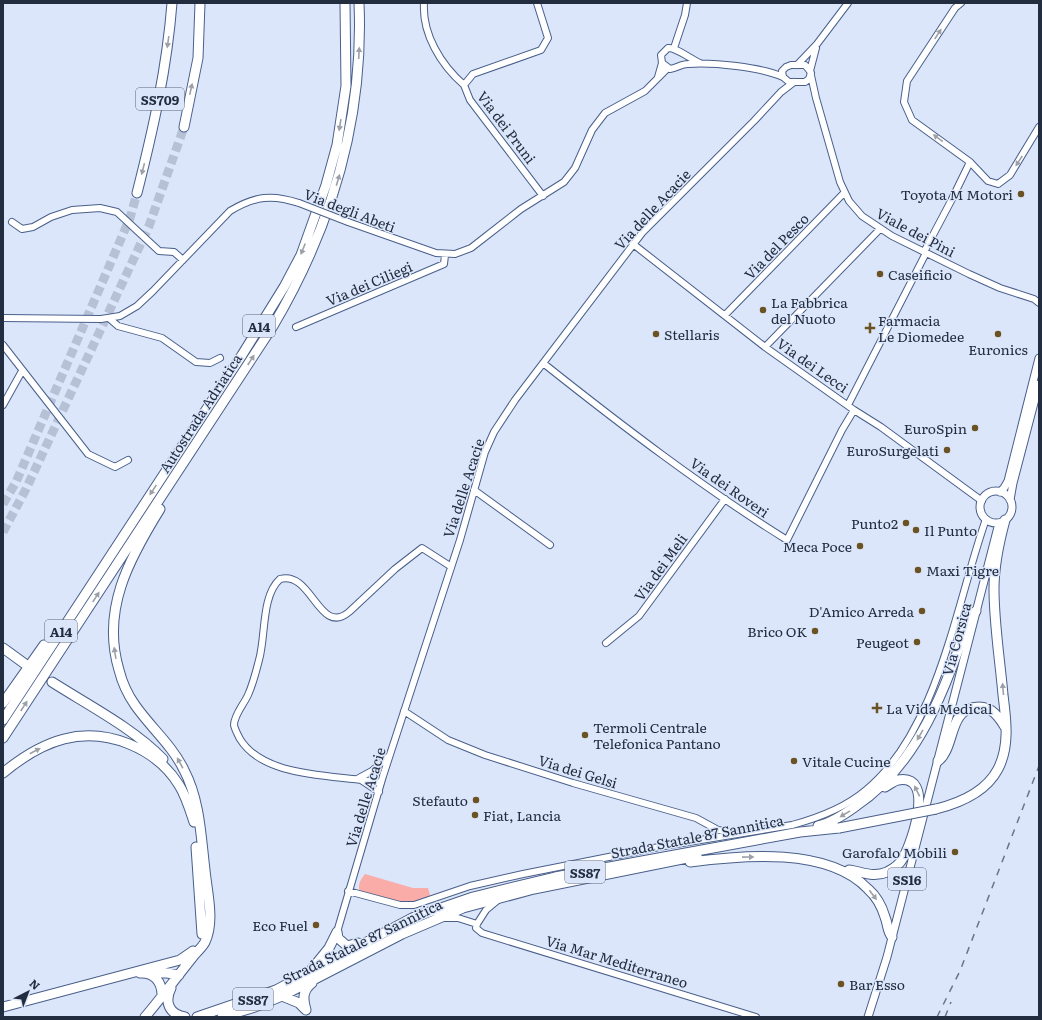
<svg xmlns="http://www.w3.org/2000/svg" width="1042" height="1020" font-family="Literata,serif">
<rect width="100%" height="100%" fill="#dbe6fb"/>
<path fill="#faaca8" d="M365,874L413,888H428L430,895L428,898L410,903H402L360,892C357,885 361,879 365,874Z"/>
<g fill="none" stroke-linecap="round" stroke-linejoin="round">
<path stroke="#b6c1d6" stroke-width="9" stroke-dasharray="9 4.5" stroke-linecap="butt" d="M3,504L16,482L130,218L137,193
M3,532L26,489L149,226L184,127"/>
<g stroke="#495f8a" stroke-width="8">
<path id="minor" d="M424,3C422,34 441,65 464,85
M537,3L548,38L541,50L473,74L464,85L470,100L543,196
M961,3L955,8L907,81L904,102L912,120L970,162L988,181L998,184L1010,175L1039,127
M674,48L685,15L687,3
M662,63L670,69C677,68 681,64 688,64C712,62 761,67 783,77
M797,65L817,44L848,3
M810,71L816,48
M811,73L809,79L805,82H789L783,77L782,71L786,67L791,65H805L810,71L816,98L840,182L849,201L862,216L892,236L969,274L1000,288L1034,299L1039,303
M658,77L662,63L661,55L668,48C675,47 691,59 700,63
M12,222L22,229L33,227L51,217L72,210L100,208L117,212L159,251L174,252L183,260
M348,222L436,253L455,254L471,248L521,209L564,182L575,168L592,130L605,113L645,91L668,68
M633,244L765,347L854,410L881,427L982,501
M924,252L951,201L970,162
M725,315L844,193
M3,318L101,319L120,316L137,306L153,291L230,211C255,196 272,194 299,203
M110,319L118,326L162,338L196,362L210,363L220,358
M296,327L444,264L445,255
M3,345L88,454L115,467L128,460
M765,347L880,229
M543,363C621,425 702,487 787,540L842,430L854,410
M3,405L22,371
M848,405L926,253
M474,490L550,545
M606,643L639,616L725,499
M404,711L448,740L485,755L573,783L696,818L718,830L735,833
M359,778L372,771L388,757
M361,780L379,792
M381,783C340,774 265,780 240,739C238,735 235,730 234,725C234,715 244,704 248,695C253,684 256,672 259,660C266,636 261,596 280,579C312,570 319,637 349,612L395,569L422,548L450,566
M348,891L400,905H414L470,886L523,874L664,846L792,825C818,818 845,808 866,790C938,731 956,604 986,519
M444,918H458L477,924
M477,924L476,928L482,933L756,1017
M477,924L486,910L498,900
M337,932L383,776L460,540L485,452L494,432L515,400L642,233L754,121L781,92L794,82"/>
</g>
<g stroke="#495f8a" stroke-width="9">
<path id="major" d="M980 507a16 16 0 1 1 32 0a16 16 0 1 1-32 0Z
M1000,492L1004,488L1008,481L1039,358
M1010,500L1013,483L1039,384
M868,1017L887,957L999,523"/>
</g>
<g stroke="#495f8a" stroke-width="11">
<path id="highway" d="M184,127L198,58L200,3
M137,193C153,130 167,68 172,3
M3,648L25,664
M52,682C88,705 133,728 163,759
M3,703L44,645
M3,720L242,355L284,287L301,255L326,185L337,145L346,86L345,3
M3,738L273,326C332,226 364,120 359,3
M938,761C940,759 943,757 944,754C954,740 951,707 979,707C992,707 999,717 1005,727
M3,773C21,758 41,745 64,739C107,728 156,748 179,785C186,796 190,810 194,822
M936,809C960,803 986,792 998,769C1010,746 1006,719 1003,695C1000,660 994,624 994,589C994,566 999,542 1005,520
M818,826C832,823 845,814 856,806C920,763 946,686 970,616L976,611
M196,847L202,934
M690,862C743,855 828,847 868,889C876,896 882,907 885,917C888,924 887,931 892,937
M849,870C863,872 873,878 887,872C893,869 900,864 903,858C912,843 936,773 898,780C893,781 889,785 885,787
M337,932L338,938L347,946L358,943
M312,969L329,948L337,932
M140,973C154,972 162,982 162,995
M149,973H167L179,975
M171,988C164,1002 169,1014 185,1017
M282,996L299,1003L305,1009
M3,1007L180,960L193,951
M306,1010C303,999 302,991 312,983
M145,1017C161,998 176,978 192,958C196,952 202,948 205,942C215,921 207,892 205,870C201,837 200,800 184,770C172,745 151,728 135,705C128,695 122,682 119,670C101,610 129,559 160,509
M197,1017L276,990L412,918L473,897L555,877L800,832L839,828
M222,1017L255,1007L282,996L402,934L463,908L534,889L697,856"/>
</g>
<use href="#minor" stroke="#fff" stroke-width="6"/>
<use href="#major" stroke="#fff" stroke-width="7"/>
<use href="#highway" stroke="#fff" stroke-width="9"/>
<path stroke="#6a7488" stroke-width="1.5" stroke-dasharray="7 7" stroke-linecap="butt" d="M937,1017L960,971L1039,766
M945,1017L951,1002"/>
<g stroke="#495f8a" stroke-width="8" stroke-linecap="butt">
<path id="minor-bridge" d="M299,203L348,222"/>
</g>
<g stroke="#495f8a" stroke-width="11" stroke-linecap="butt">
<path id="highway-bridge" d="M839,828L936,809"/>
</g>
<use href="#minor-bridge" stroke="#fff" stroke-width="6"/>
<use href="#highway-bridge" stroke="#fff" stroke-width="9"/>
</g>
<defs><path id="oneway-solid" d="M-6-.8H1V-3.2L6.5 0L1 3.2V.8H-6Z"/></defs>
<g fill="#9ca0a9">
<use href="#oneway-solid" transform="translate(938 34) rotate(-57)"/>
<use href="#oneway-solid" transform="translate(168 42) rotate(98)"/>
<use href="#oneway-solid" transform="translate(359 53) rotate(-87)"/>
<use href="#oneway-solid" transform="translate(191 89) rotate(-78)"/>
<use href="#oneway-solid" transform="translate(340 125) rotate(99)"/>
<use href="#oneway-solid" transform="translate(938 138) rotate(-144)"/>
<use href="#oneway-solid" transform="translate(1019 161) rotate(123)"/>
<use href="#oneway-solid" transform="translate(143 169) rotate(104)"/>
<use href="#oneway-solid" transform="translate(338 180) rotate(-74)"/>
<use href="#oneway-solid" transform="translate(303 249) rotate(112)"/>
<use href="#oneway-solid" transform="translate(251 360) rotate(-57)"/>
<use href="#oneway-solid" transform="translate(153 490) rotate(124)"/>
<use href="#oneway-solid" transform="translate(96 597) rotate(-57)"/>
<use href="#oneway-solid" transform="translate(115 653) rotate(-99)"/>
<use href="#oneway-solid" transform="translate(1003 689) rotate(-95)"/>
<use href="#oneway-solid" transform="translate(24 706) rotate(-57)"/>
<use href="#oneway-solid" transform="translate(920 735) rotate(120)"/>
<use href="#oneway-solid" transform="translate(35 751) rotate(-28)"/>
<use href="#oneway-solid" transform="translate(180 763) rotate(-119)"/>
<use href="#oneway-solid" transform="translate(917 791) rotate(-116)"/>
<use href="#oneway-solid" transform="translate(845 814) rotate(149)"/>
<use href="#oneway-solid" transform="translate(748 857) rotate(-1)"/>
<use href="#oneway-solid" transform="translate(873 895) rotate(53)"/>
</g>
<g fill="#6a5222" stroke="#dbe6fb" stroke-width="1.5">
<circle cx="1021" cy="194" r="4"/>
<circle cx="880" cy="274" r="4"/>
<circle cx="763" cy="310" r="4"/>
<path d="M868 322h4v4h4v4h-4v4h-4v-4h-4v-4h4z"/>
<circle cx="656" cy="334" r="4"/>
<circle cx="998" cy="334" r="4"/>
<circle cx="975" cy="428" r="4"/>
<circle cx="947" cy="450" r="4"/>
<circle cx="906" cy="523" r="4"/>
<circle cx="916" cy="530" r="4"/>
<circle cx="860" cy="546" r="4"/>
<circle cx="918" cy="570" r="4"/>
<circle cx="922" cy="611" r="4"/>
<circle cx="815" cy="631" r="4"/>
<circle cx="917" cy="642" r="4"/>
<path d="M875 702h4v4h4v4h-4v4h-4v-4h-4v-4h4z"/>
<circle cx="585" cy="735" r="4"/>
<circle cx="794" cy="761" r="4"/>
<circle cx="476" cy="800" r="4"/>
<circle cx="475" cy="815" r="4"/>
<circle cx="955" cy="852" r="4"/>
<circle cx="316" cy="925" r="4"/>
<circle cx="841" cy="984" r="4"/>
</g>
<g text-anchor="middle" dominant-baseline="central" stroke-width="3" stroke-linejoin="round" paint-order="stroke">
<g fill="#dbe6fb" stroke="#5a6478" stroke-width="1">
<rect x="136" y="88" width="48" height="22" rx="3"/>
<rect x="243" y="315" width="32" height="22" rx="3"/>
<rect x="45" y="620" width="32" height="22" rx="3"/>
<rect x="565" y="861" width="40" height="22" rx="3"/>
<rect x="888" y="868" width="38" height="22" rx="3"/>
<rect x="233" y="988" width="40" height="22" rx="3"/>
</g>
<g font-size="13" font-weight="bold" fill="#232d40">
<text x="160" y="99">SS709</text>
<text x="259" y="326">A14</text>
<text x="61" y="631">A14</text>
<text x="585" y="872">SS87</text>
<text x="907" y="879">SS16</text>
<text x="253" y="999">SS87</text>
</g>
<g font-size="14" fill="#232d40" stroke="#dbe6fb">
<text transform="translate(507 127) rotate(53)">Via dei Pruni</text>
<text transform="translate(652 209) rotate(-47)">Via delle Acacie</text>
<text transform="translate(350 210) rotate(21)">Via degli Abeti</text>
<text transform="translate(916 232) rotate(28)">Viale dei Pini</text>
<text transform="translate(776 246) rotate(-46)">Via del Pesco</text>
<text transform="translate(369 283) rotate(-23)">Via dei Ciliegi</text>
<text transform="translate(813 365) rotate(35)">Via dei Lecci</text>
<text transform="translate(200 413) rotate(-57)">Autostrada Adriatica</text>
<text transform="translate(730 487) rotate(35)">Via dei Roveri</text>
<text transform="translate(463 488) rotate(-72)">Via delle Acacie</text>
<text transform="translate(660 567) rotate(-54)">Via dei Meli</text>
<text transform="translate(956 639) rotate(-75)">Via Corsica</text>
<text transform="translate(578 771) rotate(17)">Via dei Gelsi</text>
<text transform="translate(365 797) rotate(-73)">Via delle Acacie</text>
<text transform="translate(697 836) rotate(-11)">Strada Statale 87 Sannitica</text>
<text transform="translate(362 941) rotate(-26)">Strada Statale 87 Sannitica</text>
<text transform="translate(617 961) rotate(17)">Via Mar Mediterraneo</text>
</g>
<g font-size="14" fill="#232d40" stroke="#dbe6fb" text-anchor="end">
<text x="1013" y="194">Toyota M Motori</text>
<text x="888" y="274" text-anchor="start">Caseificio</text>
<text x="771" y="302" text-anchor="start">La Fabbrica<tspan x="771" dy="16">del Nuoto</tspan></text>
<text x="878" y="320" text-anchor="start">Farmacia<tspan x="878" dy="16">Le Diomedee</tspan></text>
<text x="664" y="334" text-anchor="start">Stellaris</text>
<text x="998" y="349" text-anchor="middle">Euronics</text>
<text x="967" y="428">EuroSpin</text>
<text x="939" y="450">EuroSurgelati</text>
<text x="898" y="523">Punto2</text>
<text x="924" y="530" text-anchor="start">Il Punto</text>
<text x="852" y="546">Meca Poce</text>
<text x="926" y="570" text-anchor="start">Maxi Tigre</text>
<text x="914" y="611">D'Amico Arreda</text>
<text x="807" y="631">Brico OK</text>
<text x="909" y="642">Peugeot</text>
<text x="886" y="708" text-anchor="start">La Vida Medical</text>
<text x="593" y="727" text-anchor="start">Termoli Centrale<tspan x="593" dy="16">Telefonica Pantano</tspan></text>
<text x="802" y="761" text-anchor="start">Vitale Cucine</text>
<text x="468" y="800">Stefauto</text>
<text x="483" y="815" text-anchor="start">Fiat, Lancia</text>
<text x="947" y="852">Garofalo Mobili</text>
<text x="308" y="925">Eco Fuel</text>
<text x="849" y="984" text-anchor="start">Bar Esso</text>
</g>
</g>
<rect width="1042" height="1020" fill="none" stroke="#232d40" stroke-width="8"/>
<g transform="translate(28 992) rotate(42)" stroke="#dbe6fb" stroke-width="3" paint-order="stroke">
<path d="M0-3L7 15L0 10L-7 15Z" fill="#232d40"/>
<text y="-6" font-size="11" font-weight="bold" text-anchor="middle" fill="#232d40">N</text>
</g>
</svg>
